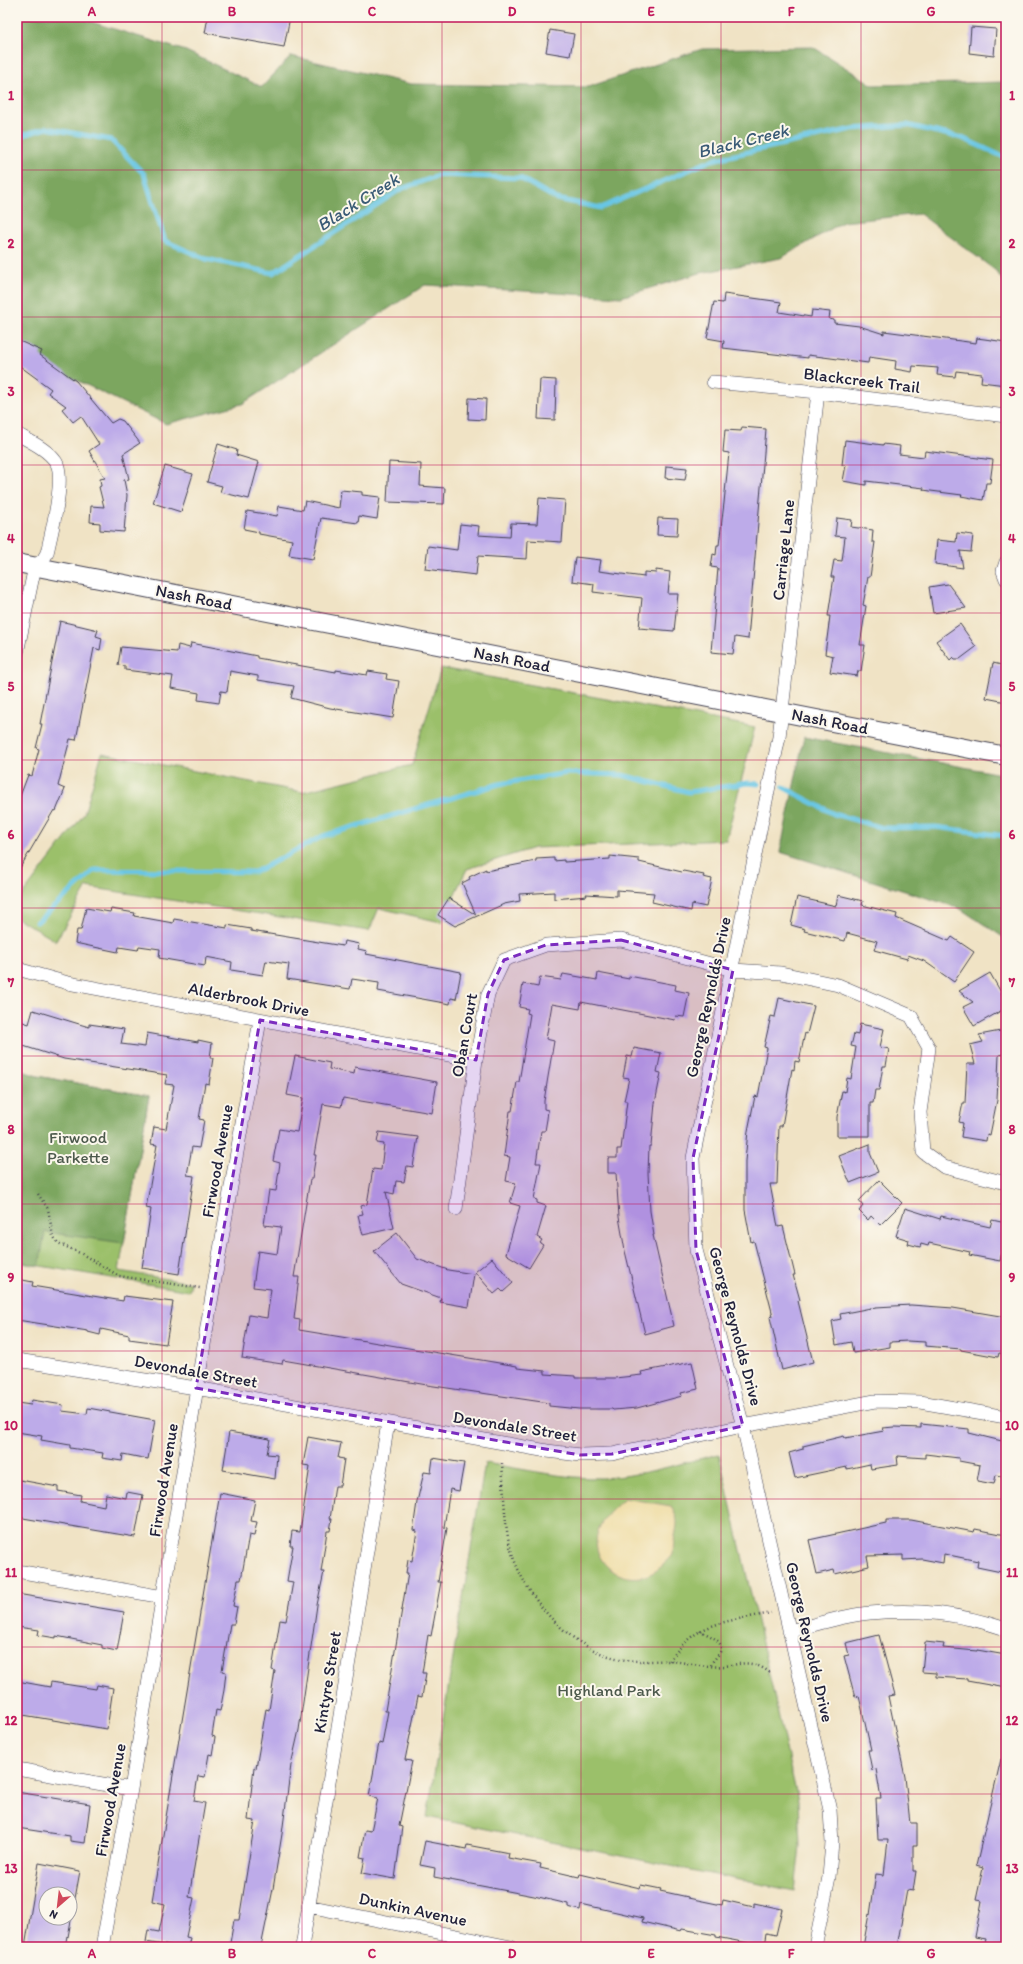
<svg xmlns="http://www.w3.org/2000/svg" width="1023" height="1964" font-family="Itim,sans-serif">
<rect width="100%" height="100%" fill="#fbf7ec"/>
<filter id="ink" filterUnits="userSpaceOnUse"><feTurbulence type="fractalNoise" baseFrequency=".025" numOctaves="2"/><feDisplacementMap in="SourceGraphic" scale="8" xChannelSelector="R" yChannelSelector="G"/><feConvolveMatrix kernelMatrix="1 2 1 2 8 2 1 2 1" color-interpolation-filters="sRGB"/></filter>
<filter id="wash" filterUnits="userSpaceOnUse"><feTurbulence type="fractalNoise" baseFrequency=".012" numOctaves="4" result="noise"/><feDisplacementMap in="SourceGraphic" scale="16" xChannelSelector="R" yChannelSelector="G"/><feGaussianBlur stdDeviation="0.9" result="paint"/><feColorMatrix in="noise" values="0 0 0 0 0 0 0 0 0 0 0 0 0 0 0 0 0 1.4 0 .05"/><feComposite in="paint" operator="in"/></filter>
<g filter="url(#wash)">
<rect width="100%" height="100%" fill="#f0e3c5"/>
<path fill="#9bc06b" stroke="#5e7153" d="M441,668L755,727L726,840L534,848L467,869L441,922L379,908L369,931L87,887L56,941L17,918V902L84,814L102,753L302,792L412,765Z
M17,1069L37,1076L149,1096L119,1271L191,1283L189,1291L17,1262Z
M719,1454L798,1801L800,1846L795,1891L427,1817L485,1463C524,1469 564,1479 603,1478C642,1476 681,1463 719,1454Z"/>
<path fill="#7ca65f" stroke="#4f644d" d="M17,17H83L85,20L186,51L262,87L291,56L411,84L588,87L702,49L813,47L873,85L1006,82V285L996,271L920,214L843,222L781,258L700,273L621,297L425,285L242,404L166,424L56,370L17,344Z
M804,737L1006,775V939L959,908L780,852Z
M17,1069L37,1076L149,1096L124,1243L45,1232L39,1266L17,1262Z"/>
<path fill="#eeda9e" stroke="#887e6c" d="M624,1498L671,1506C680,1520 677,1525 674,1541C673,1545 674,1552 672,1556C670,1559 666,1562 663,1565C629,1599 575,1557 605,1518C610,1511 618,1505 624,1498Z"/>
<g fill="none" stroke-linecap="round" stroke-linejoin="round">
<path stroke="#67c6e5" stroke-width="5" d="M17,137L46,128L111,140L144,174L165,241L206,259L273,273L401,189L440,175L520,178L557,199L601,208L712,160L852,129L907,125L962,138L1006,158
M783,787L834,814L883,828L935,827L1006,836
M37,922L95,870L255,872L323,836L499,784L567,773L622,775L689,792L748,783L758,784"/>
</g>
<g id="blocks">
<path fill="#bdabe9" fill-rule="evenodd" d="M208,17H290L284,47L205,33Z
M971,27L996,29L994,56L969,53Z
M550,30L574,34L570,56L546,52Z
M724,294L781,302L779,312L811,317L812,310L830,312L829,319L834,320V323L859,326L884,334V331L976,343L977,338L1006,342V385L981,382L982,374L956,371L955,377L937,375L938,368L913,366L912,372L895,369L896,361L869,357L868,363L808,355V358L723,348L724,341L707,338L714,302L723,303Z
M17,340L42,351L40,355L76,381L111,423L118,419L123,421L140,443L123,454L129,479L124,480L127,495L124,532L100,530V523L90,522L91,506L104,507L99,487L101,486L100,479L105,478L89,451L99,444L81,416L73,422L62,409L66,406L48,393L51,389L17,364Z
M540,379L556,380L555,420L538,419Z
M469,398L486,399L485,420L468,419Z
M742,427L766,429L748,639L735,637L733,654L711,652L718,568L711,567L713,554L716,555L717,545H719L724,503L729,453L723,452L725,430L741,431Z
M845,440L883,445V444L900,446L899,454L924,457L925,451L993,460L990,483H986L983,500L961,496L962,495L923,490L924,488L866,481V485L843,481L846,465H842Z
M218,444L237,450L236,455L259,462L249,499L220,492L222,486L207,482Z
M389,462L421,464L420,486L445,488L444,504L387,502Z
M165,466L193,474L181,512L153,503Z
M666,466L687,468L685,480L665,478Z
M341,490L362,492V495L380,497L377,519L359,516L358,523L321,518L313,559L289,555L292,540L259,534V532L244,529L247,511L277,516L279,506L303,510L305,501L339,508Z
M539,498L565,500L562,542L528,540L527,559L478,556L476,575L425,569L428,546L457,550L460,524L479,526L478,535L510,537L511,523L537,524Z
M658,518L678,519L677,536L657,535Z
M837,518L852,520L851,527L873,530L872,542H875L870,577H868L863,605L866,606L860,645H865L861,671H858L857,676L830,672L833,656L825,654L830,616H828L834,577H831L834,560L842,561L845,537L835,536Z
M957,533L973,535L971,552L960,551L963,568L935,564L937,540L956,542Z
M575,557L601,560L599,571L644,577V572L656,573V570L670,572L668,594H678L674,631L639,628L642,598L593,592L594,584L572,581Z
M948,584L966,608L933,613L929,587Z
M60,621L98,630L96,636L102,638L100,650L94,648L76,740L70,739L58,786L65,789L56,811L54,810L17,873V804L28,775L32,776L39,749L36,748L42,724H40Z
M960,624L976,647L960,659H955L953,657L950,660L936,641Z
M191,643L257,656V658L336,672V670L367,675L368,671L387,674L386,679L399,681L393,718L330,708L291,698L294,686L258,680V676L230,671L227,692L221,691L219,703L198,700L199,693L171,688L173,676L125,670V666L118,665L121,647L177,652L178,645L190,648Z
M993,663L1006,666V702L986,698Z
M610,856L639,859V862L682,872L683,871L704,875L703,877L712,879L706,907L692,904L691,911L652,902L654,893L617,890V896L586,894L587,896L554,899V892L519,894L520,901L504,904L455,926L438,915L449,898L476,915L462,883L470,879L469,877L486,869V871L536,861V859L554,858V861L564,860V862L610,859Z
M838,895L863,901L862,905L897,914L896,918L949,941L952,937L974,952L954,982L924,961L908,955L907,959L874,950L877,941L847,933L845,941L804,931L805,929L791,925L797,897L836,906Z
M86,908L110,912L111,909L135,913L134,916L173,923L174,919L227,928V925L251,929V931L343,946L344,941L359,944L358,949L367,951L366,954L461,972L456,999L451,998L450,1004L378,991L379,983L352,979L350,989L287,979L289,964L266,961L263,975L231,970L232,962L206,957L205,966L159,958L160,949L139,946L138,950L119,947L118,952L75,943L77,930H81Z
M598,973L629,979V976L676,985L675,990L689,993L684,1017L676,1016L675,1020L581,1002L580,1009L552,1004L546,1039L554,1041L544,1101V1109L548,1110L547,1119L545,1131H541L536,1163H541L534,1199L537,1200V1203L546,1206L537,1237L542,1240L540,1243L543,1245L529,1268L506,1254L520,1206L510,1203L516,1183L506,1181L510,1157L504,1156L510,1111H512L517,1082H519L530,1014L527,1013L528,1009L519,1007L523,984L538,987L540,977L561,980L563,974L597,980Z
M990,973L1006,1001V1008L974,1026L963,1007L973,1002L959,991Z
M779,998L814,1006L807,1034L805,1033L799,1062L795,1061L794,1070L792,1069L782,1126H779L777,1184H770L778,1227L783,1226L795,1275H793L800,1300L798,1301L813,1362L782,1370L770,1317L773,1316L754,1241L751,1242L745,1210V1161L748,1131L755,1096L758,1097L767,1048L764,1047L771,1016L775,1017Z
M33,1010L89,1027V1024L124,1029L121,1044L145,1047L147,1033L198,1042V1040L212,1043L210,1058H213L209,1084L205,1083L199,1119L204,1120L199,1148L192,1147L187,1175L194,1176L179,1274L142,1268L151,1209L146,1208L157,1145L151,1144L154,1127L166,1129L174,1085L165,1084L167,1075L64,1059L17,1044V1030L20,1021L29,1024Z
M860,1024L884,1029L880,1047L889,1049L886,1066H883L879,1090H875L873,1103H870V1136H837V1117L842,1091L845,1092L847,1078L851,1079L856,1047L851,1046L854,1034L858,1035Z
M1006,1030V1053L999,1055L997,1100L990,1135L987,1134L986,1141L961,1137L963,1123L959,1122L963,1103H965L967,1064H975L970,1045L983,1042L979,1035Z
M634,1048L661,1053L657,1072L661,1073L655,1103L651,1146H649L648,1173L650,1211L654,1235H653L674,1326L645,1334L625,1251L619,1217L616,1173H608V1158H617V1149H621L627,1101H624L629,1078L623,1077L627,1056L632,1057Z
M295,1056L330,1063L329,1069L354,1074L355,1067L437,1082L432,1113L343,1098L341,1107L323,1104L314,1155H316L312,1179H310L294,1277H299L294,1319L300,1320L299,1330L481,1360L517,1366V1368L545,1371V1374L575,1376V1378H615L642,1375L641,1372L692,1362L698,1389L681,1393L682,1396L637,1408L613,1410L612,1409H579L549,1406V1403L427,1385L283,1360L282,1364L242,1358L249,1315L267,1318L271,1289L253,1287L258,1251L277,1254L281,1227L264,1225L269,1190L276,1191L280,1163L273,1161L279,1129L297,1132L303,1098L287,1095Z
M379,1132L418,1137L413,1167L407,1166L404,1182L396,1181L394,1194L386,1192L394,1228L363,1235L358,1215L363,1214L361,1206L367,1204L373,1169L381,1170L384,1144L377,1143Z
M870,1144V1153L878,1172L850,1183L839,1156Z
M879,1180L902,1203L880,1225L871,1216L868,1220L859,1211L863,1206L859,1201Z
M905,1208L940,1219L941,1216L990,1227L992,1220L1006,1223V1232L1000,1261L969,1255L970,1252L929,1243L928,1246L921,1244L920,1247L908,1244L909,1240L896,1236Z
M397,1233L417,1259L448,1270L474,1274L469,1307L440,1302L441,1298L401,1284L374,1251Z
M492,1258L513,1283L503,1292L500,1289L494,1294L475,1272Z
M17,1279L33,1282L32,1286L123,1301L124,1296L173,1302L166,1344L129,1339V1335L101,1329L100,1335L88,1332V1331L17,1320Z
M911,1305L953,1308L1006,1317V1354L999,1353L998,1357L961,1350V1349L925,1346V1342L907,1341L890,1342V1347L853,1353L851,1342L836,1345L832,1321L841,1319L840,1314L876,1307Z
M32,1400L63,1405L62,1411L87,1414L88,1408L155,1420L148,1459L123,1454L122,1461L102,1458L103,1453L70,1448V1445L41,1440L42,1436L17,1432V1403L31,1405Z
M921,1424L969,1429V1433L1006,1442V1477L996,1475L994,1484L977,1481L980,1465L959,1461V1458L925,1454V1458L897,1456L898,1465L871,1469L870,1464L847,1469V1467L795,1478L789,1453L803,1449V1446L844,1436L845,1438L884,1431L883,1428L894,1427L921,1428Z
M229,1432L270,1439L267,1454L277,1455L275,1479L223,1470Z
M308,1437L341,1443L338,1458L344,1459L340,1486H335L330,1519H332L330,1531H327L321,1572H324L317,1605L299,1730L291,1765L282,1834L273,1889L261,1947H255L230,1943L234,1920H239L255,1821L248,1820L254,1767L256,1768L266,1709L269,1710L275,1671L272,1670L280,1620L286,1621L293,1582L287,1581L293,1546H290L292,1531L300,1532L310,1466L303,1465Z
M433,1458L464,1463L459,1491L450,1489L444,1527L447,1528L438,1582H441L431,1636L428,1635L422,1673H426L422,1697L418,1696L405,1760L412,1761L399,1826L402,1827L395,1879L362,1873L365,1858L360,1857L365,1830L371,1831L378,1798L369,1796L379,1743L382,1744L388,1711H385L408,1573H406L408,1560L412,1561L417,1531L413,1530L417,1502L424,1472L431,1473Z
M20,1480L58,1487V1491L81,1495L80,1501L104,1506L106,1494L126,1498L127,1492L143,1495L135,1537L17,1517V1496Z
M220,1493L255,1500L251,1521L257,1522L254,1536L249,1535L241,1580H238L233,1606L237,1607L234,1624H230L222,1671L226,1672L224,1690L220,1711L216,1710L212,1736L215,1737L212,1755L209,1754L205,1777L198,1776L194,1801L205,1803L189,1897L194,1898L186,1937L190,1938L188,1947H176L146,1942L148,1930L159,1932L165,1904L152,1901Z
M886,1520H911L974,1532L975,1529L1006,1535V1573L977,1567L978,1561L944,1554L943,1563L922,1559L903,1560V1555L867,1556L869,1566L835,1574L834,1570L817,1574L809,1540L886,1523Z
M17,1594L124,1612L117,1651L102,1648V1645L56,1636V1638L38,1635L39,1630L17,1627Z
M879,1635L895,1695L888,1696L905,1777L910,1823H917V1845H913V1871H916L913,1891L907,1890L897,1947H863L869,1914L870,1915L876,1874L884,1875L888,1840H878L876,1798H881L876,1769L872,1770L868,1750H871L859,1696L855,1697L844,1656L849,1655L846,1643Z
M925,1642L944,1644L943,1648L977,1651V1650L1006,1655V1688L967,1681V1679L936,1677V1673L922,1672Z
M17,1681L50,1687L51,1682L96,1689L97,1685L113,1688L107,1729L17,1714Z
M1001,1759L1006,1760V1931L1003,1947L985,1943L986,1939L975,1937L982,1901L976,1900L983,1868L976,1866Z
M17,1792L90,1804L85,1843L70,1841V1836L17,1828Z
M425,1841L466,1849L467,1845L509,1853L508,1858L541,1864L540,1868L579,1877L580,1874L640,1888L641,1885L661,1889L660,1891L688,1897V1898L722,1905L723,1900L754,1907V1903L782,1909L776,1935L766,1933L764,1946L716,1937V1935L682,1929L681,1931L642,1922L643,1918L581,1904L580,1910L568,1907V1904L534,1896L434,1877L435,1868L420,1865Z
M39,1863L80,1871L68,1937L67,1936L65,1947H25ZM46,1894H70V1918H46Z"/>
</g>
</g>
<g filter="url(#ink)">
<use href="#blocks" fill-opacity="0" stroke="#413f50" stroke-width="1"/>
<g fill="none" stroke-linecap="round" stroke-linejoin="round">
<g stroke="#413f50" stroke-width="14">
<path id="street" d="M713,382L818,392L1006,416
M17,434C31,442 47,449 56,462C66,477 51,535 47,553L43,560L35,566L17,653
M1006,562L1003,571L1006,579
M17,966L21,970L68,983L476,1060
M456,1209L476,1060L488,994L504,960L546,945L621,940L733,970L781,973L838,985L911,1016L929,1048L920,1112L923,1152L944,1167L1006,1183
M17,1360L196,1388L547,1451L580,1455L612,1454L743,1426L875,1401L920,1402L1006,1417
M17,1571L163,1597
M789,1631C815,1625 844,1615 870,1613C920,1609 958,1613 1006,1629
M17,1769L131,1789
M308,1906L511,1947
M102,1947L131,1789L213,1290L260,1020
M302,1947L388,1423
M815,1947L829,1877L832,1843L830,1810L743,1426L696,1250L693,1158L779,737L818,392"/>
</g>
<g stroke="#413f50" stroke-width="20">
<path id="secondary" d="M17,563L1006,756"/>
</g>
<path stroke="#413f50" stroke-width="2.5" stroke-dasharray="1 3" stroke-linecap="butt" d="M38,1194L48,1209L53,1236L58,1243L82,1254L119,1276L200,1288
M502,1463C504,1488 504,1527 511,1550C524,1596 568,1647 616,1658C634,1663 652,1660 670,1661C683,1662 696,1665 709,1666C738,1669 745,1654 772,1674
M700,1630C707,1636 725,1639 720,1652C717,1658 712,1660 711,1666
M670,1661C695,1621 727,1622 771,1613"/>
<use href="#street" stroke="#fff" stroke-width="13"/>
<use href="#secondary" stroke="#fff" stroke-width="18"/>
</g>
</g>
<path fill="#7b2cbf" fill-opacity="0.2" stroke="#7b2cbf" stroke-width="3" stroke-dasharray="8 5" stroke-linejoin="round" d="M621,940L733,970L693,1158L696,1250L743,1426L612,1454L580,1455L196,1388L260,1020L476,1060L488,994L504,960L546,945Z"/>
<path fill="none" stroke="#c2185b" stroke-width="1" stroke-opacity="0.55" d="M162,17V1947M302,17V1947M442,17V1947M581,17V1947M721,17V1947M861,17V1947M17,170H1006M17,317H1006M17,465H1006M17,613H1006M17,760H1006M17,908H1006M17,1056H1006M17,1204H1006M17,1351H1006M17,1499H1006M17,1647H1006M17,1794H1006"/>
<g text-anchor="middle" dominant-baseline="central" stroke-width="4" stroke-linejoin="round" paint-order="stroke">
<g font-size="17" fill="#22223b" stroke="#fbf7ec">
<text transform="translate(862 380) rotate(7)">Blackcreek Trail</text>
<text transform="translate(783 550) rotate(-84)">Carriage Lane</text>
<text transform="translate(194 597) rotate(11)">Nash Road</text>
<text transform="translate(512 659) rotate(11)">Nash Road</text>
<text transform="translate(830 721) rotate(11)">Nash Road</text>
<text transform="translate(708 997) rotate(-78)">George Reynolds Drive</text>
<text transform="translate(249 999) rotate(11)">Alderbrook Drive</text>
<text transform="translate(464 1035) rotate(-80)">Oban Court</text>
<text transform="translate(217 1161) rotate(-80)">Firwood Avenue</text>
<text transform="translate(736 1326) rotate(75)">George Reynolds Drive</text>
<text transform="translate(196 1371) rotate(10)">Devondale Street</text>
<text transform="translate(515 1426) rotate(9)">Devondale Street</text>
<text transform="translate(163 1480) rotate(-81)">Firwood Avenue</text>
<text transform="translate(810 1642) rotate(77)">George Reynolds Drive</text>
<text transform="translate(327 1682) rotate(-81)">Kintyre Street</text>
<text transform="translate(110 1800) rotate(-80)">Firwood Avenue</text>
<text transform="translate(413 1909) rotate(12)">Dunkin Avenue</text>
</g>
<g font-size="17" fill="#4c594c" stroke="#fbf7ec">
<text x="78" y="1137">Firwood<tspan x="78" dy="20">Parkette</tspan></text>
<text x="609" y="1690">Highland Park</text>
</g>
<g font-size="18" font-style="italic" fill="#3a5b76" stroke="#fbf7ec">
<text transform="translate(743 141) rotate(-14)">Black Creek</text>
<text transform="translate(358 202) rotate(-32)">Black Creek</text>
</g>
</g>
<rect width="1023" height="1964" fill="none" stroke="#fbf7ec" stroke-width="44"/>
<g transform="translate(58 1906) rotate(208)"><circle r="19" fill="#fbf7ec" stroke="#a4a2a5"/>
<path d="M0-3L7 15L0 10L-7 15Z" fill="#d1495b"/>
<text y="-6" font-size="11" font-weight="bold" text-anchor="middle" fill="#22223b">N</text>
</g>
<rect x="22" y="22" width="979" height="1920" fill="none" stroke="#c2185b" stroke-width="1.5"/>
<g font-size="13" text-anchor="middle" font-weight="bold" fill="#c2185b">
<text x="92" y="16">A</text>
<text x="232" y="16">B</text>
<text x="372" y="16">C</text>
<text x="512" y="16">D</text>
<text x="651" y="16">E</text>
<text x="791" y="16">F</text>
<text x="931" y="16">G</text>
<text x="11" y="100">1</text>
<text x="1012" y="100">1</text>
<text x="11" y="248">2</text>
<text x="1012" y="248">2</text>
<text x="11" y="396">3</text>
<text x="1012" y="396">3</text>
<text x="11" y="543">4</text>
<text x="1012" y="543">4</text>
<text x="11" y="691">5</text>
<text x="1012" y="691">5</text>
<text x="11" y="839">6</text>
<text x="1012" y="839">6</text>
<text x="11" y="987">7</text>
<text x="1012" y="987">7</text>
<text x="11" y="1134">8</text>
<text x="1012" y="1134">8</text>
<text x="11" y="1282">9</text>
<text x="1012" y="1282">9</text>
<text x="11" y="1430">10</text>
<text x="1012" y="1430">10</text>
<text x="11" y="1577">11</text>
<text x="1012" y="1577">11</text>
<text x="11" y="1725">12</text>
<text x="1012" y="1725">12</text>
<text x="11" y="1873">13</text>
<text x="1012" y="1873">13</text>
<text x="92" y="1958">A</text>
<text x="232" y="1958">B</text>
<text x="372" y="1958">C</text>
<text x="512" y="1958">D</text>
<text x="651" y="1958">E</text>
<text x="791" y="1958">F</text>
<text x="931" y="1958">G</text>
</g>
</svg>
